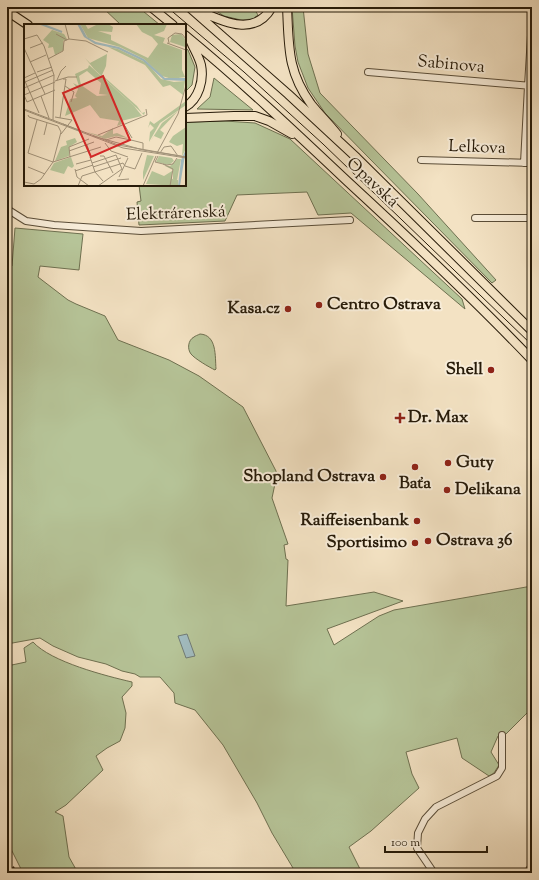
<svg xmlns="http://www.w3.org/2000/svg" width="539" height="880" font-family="'Sorts Mill Goudy',serif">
<rect width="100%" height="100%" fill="#f3e2c3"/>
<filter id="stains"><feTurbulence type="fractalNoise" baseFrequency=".005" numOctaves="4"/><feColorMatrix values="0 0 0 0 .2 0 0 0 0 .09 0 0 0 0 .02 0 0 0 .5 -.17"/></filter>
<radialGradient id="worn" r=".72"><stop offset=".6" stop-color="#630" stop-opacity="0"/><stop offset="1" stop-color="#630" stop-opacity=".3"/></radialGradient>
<path fill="#b6c498" stroke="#6e7050" d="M102,7H138L160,25H121Z
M210,7H226L233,9H243L253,7L258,15L253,19L241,20L224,16Z
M292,7H303L308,54L320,93L418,194L496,280L492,283L369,158L325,113L308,88L298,62L295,46Z
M185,47L188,50L195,67L192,85L185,92Z
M214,78L253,110L197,109L210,97Z
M225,121L255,123L290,139L462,299L465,309L351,213L318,215L307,192L237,195L225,221L139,225L137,202L141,201L139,185H185V122Z
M15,228L83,234L79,270L40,266L38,277L68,300L76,304L105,316L118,340L169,360L199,376L243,407L276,471V479L272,498L288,544L284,545L286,559L288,560L286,606L374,592L403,601L327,629L334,645L379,616L394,610L532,586V708L505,735L498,736L491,752L499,765L494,773L489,776L462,758L457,738L406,752L412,774L419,788L371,831L349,847L362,873H296L272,833L257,803L223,745L195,710L175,703L174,693L160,677H140L135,674L122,671L106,664L78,657L53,646L40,638L7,644V265L12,266Z
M200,334C217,335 215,356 216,369L215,370C209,367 195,359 191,354C187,349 188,340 194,337C195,336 198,335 200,334Z
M33,642C51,662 106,676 132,682V686L122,697L126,713L125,728L120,741L107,748L96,756L103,770L66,805L55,812L63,816L69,857L78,873H23L7,841V666L26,662L24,648Z"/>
<path fill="#a1bbbf" stroke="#707b76" d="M187,634L195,656L186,658L178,636Z"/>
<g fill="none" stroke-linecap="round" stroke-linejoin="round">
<g stroke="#5a4d38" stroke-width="8">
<path id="minor" d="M368,72L532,86
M421,160L532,163
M524,163L528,86L532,19
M7,209L26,221L54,225L141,231L350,220
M475,218H532
M434,873L417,848L418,833L425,819L436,807L497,776L502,768V735
M527,873L532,865"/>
</g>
<g stroke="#271b09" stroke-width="10">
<path id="major" d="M151,7L173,25
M189,7L288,94L357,158L532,331
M287,7C289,46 287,71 311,104C319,114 329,124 337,134
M195,9C220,20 254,39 272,7
M7,11L28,25
M185,35C241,81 294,131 347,181C410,239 473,298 532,360
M185,107C199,99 204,80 201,65C199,57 194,49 191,42
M185,118L234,116H255L269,121L292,134"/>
</g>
<use href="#minor" stroke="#f7ecd8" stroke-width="6"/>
<use href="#major" stroke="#f3e2c3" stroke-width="8"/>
<path stroke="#271b09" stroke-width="1" d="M167,7L244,72L323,144L532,345"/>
<path stroke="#271b09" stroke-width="2" stroke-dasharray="7 7" stroke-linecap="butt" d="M7,854L16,873"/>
</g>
<g fill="#8f2418" stroke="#f7ecd8" stroke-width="1.5">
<circle cx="319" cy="305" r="4"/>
<circle cx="288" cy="309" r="4"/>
<circle cx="491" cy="370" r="4"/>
<path d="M398 412h4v4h4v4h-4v4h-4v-4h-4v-4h4z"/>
<circle cx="448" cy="463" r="4"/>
<circle cx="415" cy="467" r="4"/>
<circle cx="383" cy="477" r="4"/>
<circle cx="447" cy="490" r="4"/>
<circle cx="417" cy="521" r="4"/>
<circle cx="428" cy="541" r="4"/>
<circle cx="415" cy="543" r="4"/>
</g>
<g text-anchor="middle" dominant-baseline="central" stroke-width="4" stroke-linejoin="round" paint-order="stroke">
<g font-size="17" fill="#271b09" stroke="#f7ecd8">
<text transform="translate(451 65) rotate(5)">Sabinova</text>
<text transform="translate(477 148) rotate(2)">Lelkova</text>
<text transform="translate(372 183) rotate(43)">Opavská</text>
<text transform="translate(176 214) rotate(-2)">Elektrárenská</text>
</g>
<g font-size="17" font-weight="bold" fill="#271b09" stroke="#f7ecd8" text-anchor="start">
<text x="327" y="305">Centro Ostrava</text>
<text x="280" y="309" text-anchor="end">Kasa.cz</text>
<text x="483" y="370" text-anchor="end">Shell</text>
<text x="408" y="418">Dr. Max</text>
<text x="456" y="463">Guty</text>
<text x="375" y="477" text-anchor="end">Shopland Ostrava</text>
<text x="415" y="484" text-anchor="middle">Baťa</text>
<text x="455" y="490">Delikana</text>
<text x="409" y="521" text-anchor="end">Raiffeisenbank</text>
<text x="436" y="541">Ostrava 36</text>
<text x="407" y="543" text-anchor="end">Sportisimo</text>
</g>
</g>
<g transform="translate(24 24)">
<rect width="162" height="162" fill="#f3e2c3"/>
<path d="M56,0H61L64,5L74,0H84L89,3L88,8L74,7L87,11V16L124,34L134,20L128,13L118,8L112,0H143L140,7L130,11L141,14L139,19L158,26V46L161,53L148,55L138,52L120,35L96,23L64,14ZM28,6L40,10L43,15L39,17L40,26L31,31L29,23L24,24L25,20L19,16ZM157,10L161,15V23L146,18L148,11ZM84,23L94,25L123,39L137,55L150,58L161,57L159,71L146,61L139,63L121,41ZM83,30L82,42L78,51L113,82L118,89L121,88L120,91L70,45L61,34L66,39ZM65,41L110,82L118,92L97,97L98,100L93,102L95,97L76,94L66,81L41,92L46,75L53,74L51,72L54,65L49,59L55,62L51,50L64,44ZM63,47L77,59L75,70L84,71L73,72L57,61L55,52ZM162,77V81L136,99L125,118L126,108L130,104L126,100L124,104L126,97L130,100ZM154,87L136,106L140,109L137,115L130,112L126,118L138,99ZM162,103V125L158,132L159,120L153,122L145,118L149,112ZM89,104V110L93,109L104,114L92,112L81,115L63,108L78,112ZM51,114L53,118L45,123V132L31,137L37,123L43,121L42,117ZM123,131L130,132L119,156V148ZM135,132L148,134L150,137L145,141L132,138ZM47,133L50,142L48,144L44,142L40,150L26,146L30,139ZM153,135H157L153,156L149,155V146L141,142H146ZM128,147L140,152L148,147V155L154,156V162L122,160Z" fill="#b6c498" fill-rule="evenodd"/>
<path d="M53,0H56L63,13L72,18L95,23L120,35L141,54H162V57L140,56L119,37L94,25L71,20L60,13ZM162,125L156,162H154L157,136Z" fill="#a1bbbf"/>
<path fill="none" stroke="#a1bbbf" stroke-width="2" d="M17,0L38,8"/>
<path fill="none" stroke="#a19279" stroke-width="1" d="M41,0L45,15M32,10L43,16M0,15L13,11L20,22L30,51L29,96M143,19L162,26M145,19L144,14L151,9L158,10L162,15M0,24L21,70M6,24L19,19M24,35L39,27L40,17L45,15L62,17L84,28M6,38L22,31M13,48L28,43M0,54L11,49M0,55L15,89M33,56L37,47L42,42M31,57L44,53H53M1,58L29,46M41,62L50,68L47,78M0,64L30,51M0,71L3,78L31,66M0,71L31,58M17,72L25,94M0,85L94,121L162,133M0,86L99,124L162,134M31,93L48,96L37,110M36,94L42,55H39M13,96L4,129L29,138M39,100L57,107M101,102L108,114M20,111L23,99M74,111L123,91L122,85M69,112L119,126L162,133M82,116L92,113L107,116M107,116L119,119V126M81,119L87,127L104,133M63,121L67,133M45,127L70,118M133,129L154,90L162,61M136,129L140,123L147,122L154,132M76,132H80L89,149M134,132L131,138L143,141L149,140L153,134M46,133L45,123L65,115M66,133L71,148L79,157M29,138L77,123M68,139L92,131L98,145L74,162M52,140L67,136M139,140L149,145L146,162M101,142L111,145L118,129M4,143L21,150M69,143L97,134M51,145L53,153L65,162M51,147L69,141M95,153L104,134M93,156L105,155M0,158L10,160L17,155L29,138L37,108L34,102L5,93L4,91M54,162L58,152L99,139L101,142M119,162L132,132"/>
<path fill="#d62828" fill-opacity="0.15" stroke="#d62828" stroke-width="2" d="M79,52L106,116L67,133L39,69Z"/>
<rect width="162" height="162" fill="none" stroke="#271b09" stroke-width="2"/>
</g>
<rect width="539" height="880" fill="none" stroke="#f3e2c3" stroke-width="24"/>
<rect x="8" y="8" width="523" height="864" fill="none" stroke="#271b09" stroke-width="2"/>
<rect x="12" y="12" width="515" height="856" fill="none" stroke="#271b09"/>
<path d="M385 846v6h102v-6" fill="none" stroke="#271b09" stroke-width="2"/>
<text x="391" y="846" font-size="12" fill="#271b09" stroke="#f7ecd8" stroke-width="3" paint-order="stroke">100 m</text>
<rect width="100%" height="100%" filter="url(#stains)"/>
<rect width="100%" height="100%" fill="url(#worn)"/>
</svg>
